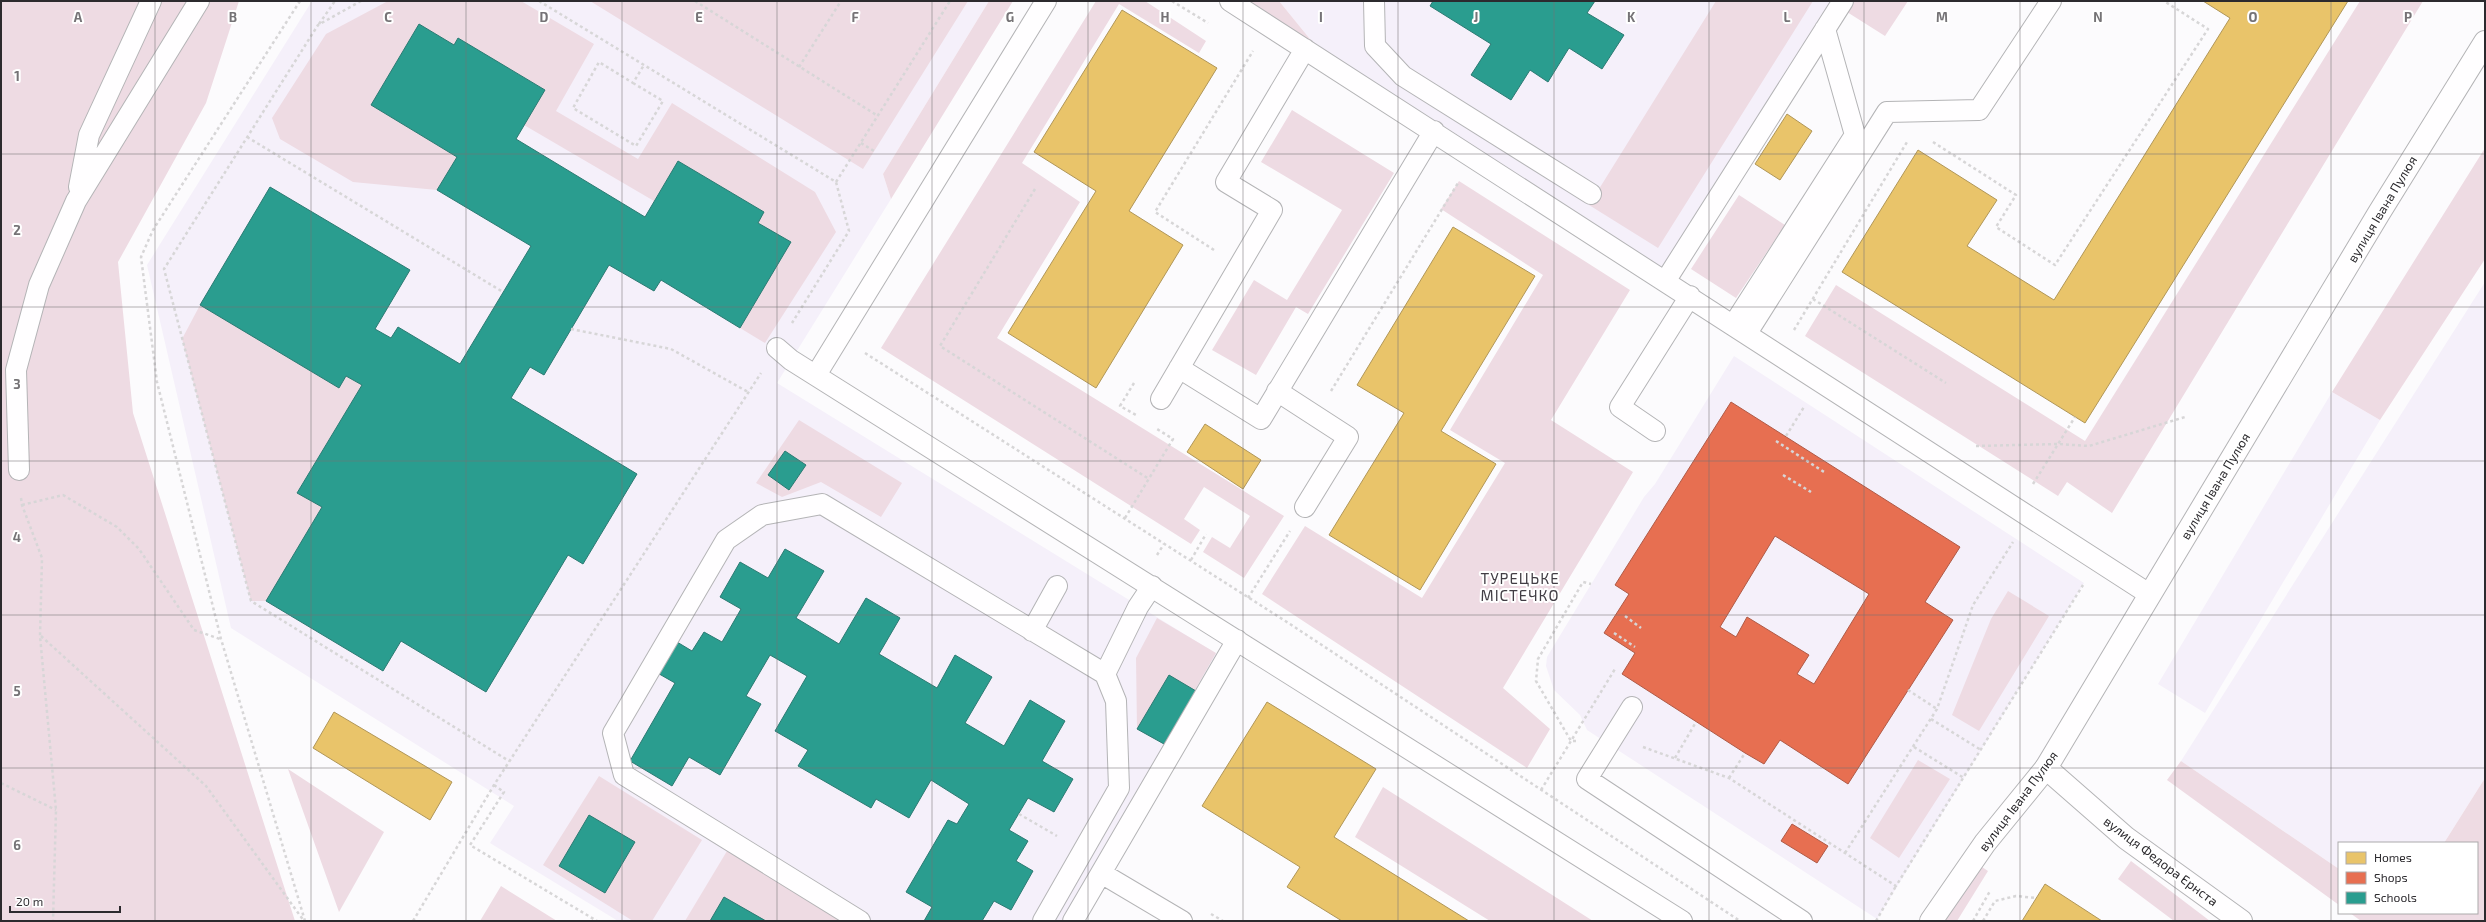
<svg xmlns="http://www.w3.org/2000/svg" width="2486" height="922" font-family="'Exo 2',sans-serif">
<rect width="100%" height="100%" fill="#fcfbfd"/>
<path fill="#f5f0fa" d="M312,1H989L883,174L891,199L777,383L1220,656L1064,921H618L490,843L514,806L231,628L147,265Z
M1279,1H1836L1663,270L1314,44Z
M2485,282V778L2444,843H2339V869L2181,761Z
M1734,356L2084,583L1877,919L1587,730L1580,715L1554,690L1546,666L1547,657L1644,497L1655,484Z
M2332,392L2380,420L2205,713L2158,684Z"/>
<path fill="#eedbe3" d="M1,1H239L206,103L118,262L133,413L295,921H1Z
M388,1H521L594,44L556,111L638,159L672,103L815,192L836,232L765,343L740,328L791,242L758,223L764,212L678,161L654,201L524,125L545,90L458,38L454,45L419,24L371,105L457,157L437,190L353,182L280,139L272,118L326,34Z
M590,1H968L863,169Z
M989,1H1013L891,199L883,174Z
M1096,1H1145L1206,41L1199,53L1119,4L1022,163L1080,202L997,338L1284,516L1244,578L1203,552L1212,537L1230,548L1250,516L1204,487L1184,519L1200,530L1191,544L881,348Z
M1249,1H1279L1314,44Z
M1716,1H1813L1658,248L1589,205Z
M1853,1H1908L1885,36L1847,12Z
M2360,1H2423L2112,513L2067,482L2058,496L1805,336L1836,285L2085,441Z
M1292,110L1394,173L1308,314L1296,307L1256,375L1212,350L1254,280L1287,300L1342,210L1261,162Z
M2485,148V259L2380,420L2332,392Z
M1459,181L1630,290L1551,420L1633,472L1503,688L1550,729L1527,768L1262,594L1305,526L1422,598L1505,463L1450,430L1543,275L1441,209Z
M1739,195L1785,225L1736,298L1691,269Z
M200,305L339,388L346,376L362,385L297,492L322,507L266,601H251L182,339Z
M799,420L902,483L881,517L821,482L782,497L756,483Z
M2008,591L2049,616L1979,731L1952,715L1991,619Z
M1157,618L1216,653L1164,744L1137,729L1136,658Z
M1918,760L1950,779L1899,858L1870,838Z
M2181,761L2339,869V905L2167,780Z
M288,769L384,832L339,912Z
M599,776L702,840L652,921H633L543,865Z
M2485,778V921H2361L2350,913H2477V843H2444Z
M1383,787L1593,921H1490L1355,837Z
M727,851L842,921H685Z
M2131,861L2210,921H2174L2118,879Z
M1979,865L1988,871L1957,921H1942Z
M501,886L557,921H480Z"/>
<path fill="#e9c46a" stroke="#b09658" d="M2203,1H2348L2085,423L1842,272L1918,150L1997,200L1967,246L2054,300L2230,18Z
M1122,10L1217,68L1129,211L1183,245L1096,388L1008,333L1096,191L1034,152Z
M1787,114L1812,131L1780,180L1755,164Z
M1453,227L1535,276L1441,431L1496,464L1420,590L1329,535L1404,413L1357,385Z
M1205,424L1261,460L1243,489L1187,452Z
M1267,702L1376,769L1334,837L1469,921H1342L1287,887L1300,867L1202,806Z
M334,712L452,782L430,820L313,748Z
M2045,884L2102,921H2022Z"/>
<path fill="#e76f51" stroke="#af5a46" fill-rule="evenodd" d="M1731,402L1960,547L1925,602L1953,620L1848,784L1780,740L1764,764L1745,753L1622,674L1635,653L1604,633L1629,594L1615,585ZM1775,536L1869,594L1814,684L1797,674L1809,655L1747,617L1736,637L1720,627Z
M1792,824L1828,846L1817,863L1781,841Z"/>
<path fill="#2a9d8f" stroke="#2b7a72" d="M1433,1H1595L1587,13L1624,35L1602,69L1569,48L1548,82L1530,70L1511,100L1471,75L1491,44L1430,6Z
M419,24L454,45L458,38L545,90L516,139L645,217L678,161L764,212L758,223L791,242L740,328L661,280L654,291L609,265L544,375L530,367L511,398L637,474L583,564L568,555L486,692L401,641L383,671L266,601L322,507L297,493L362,385L346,376L339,388L200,305L270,187L410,270L375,329L391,338L398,327L460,364L531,246L437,190L457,157L371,105Z
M785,451L806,465L789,490L768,475Z
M785,549L824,571L796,618L839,644L866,598L900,618L879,654L937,688L955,655L992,677L965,723L1004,746L1030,700L1065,721L1042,761L1073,779L1054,812L1028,798L1009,830L1028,841L1016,861L1033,871L1011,910L994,901L982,921H924L932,907L906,892L948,820L957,824L969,804L931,780L909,818L876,799L871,808L798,766L808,750L775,731L807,676L770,655L746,696L761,704L720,775L689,757L672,786L630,761L675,683L654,671L672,639L692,651L704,632L722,642L741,609L720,597L740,562L768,578Z
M1169,675L1196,691L1164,744L1137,729Z
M589,815L635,842L605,893L559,866Z
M724,897L766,921H710Z"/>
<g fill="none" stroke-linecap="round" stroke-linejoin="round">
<g stroke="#b4b4b6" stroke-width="22">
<path id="lane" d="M1230,1L2149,594
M1374,1L1375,46L1403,76L1591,194
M79,187L89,135L151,1
M1666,280L1843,1
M1734,324L1855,135L1825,29
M1747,333L1887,112L1979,110L2051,1
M777,348L791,360L1682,921
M1179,368L1261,419L1434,131
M816,375L1046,1
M1277,391L1348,437L1305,507
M1161,399L1272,210L1226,182L1305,49
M1655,431L1620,407L1690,296
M19,470L16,370L39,285L76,201L199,1
M1032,631L1057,586
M1105,674L1138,607L1152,586
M1632,707L1587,779L1802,921
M1101,873L1182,921
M860,921L624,775L613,733L726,540L762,515L822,504L1105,674L1116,701L1119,788L1043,921
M1073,921L1237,640"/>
</g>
<g stroke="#b4b4b6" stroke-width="24">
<path id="street" d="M1931,921L1985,843L2046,768"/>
</g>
<g stroke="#b4b4b6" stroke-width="24">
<path id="secondary" d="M2241,921L2126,838L2046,768L2379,213L2485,42"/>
</g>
<path stroke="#d7d6d7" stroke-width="2.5" stroke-dasharray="3 3" stroke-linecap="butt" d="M300,1L153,230L141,257L157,382L221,639L305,921
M361,1L318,25L164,269L251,601L509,761
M539,1L836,182L849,231L792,323
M695,1L878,116
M1172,1L1208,23
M319,24L335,1
M799,67L841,1
M633,83L663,101L636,146L573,108L599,62L633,83L644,65
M247,137L503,292
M1933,142L2016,195L1996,227L2055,265L2208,29L2164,1
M861,143L874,151
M836,182L950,1
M1035,189L940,346L1149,479
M1214,250L1155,212L1253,51
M1813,299L1946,383
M571,329L671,349L748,392
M1794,330L1907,142
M865,353L1290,624L1740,921
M1134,383L1120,406L1136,415
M1331,391L1458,183
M1786,436L1804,407
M1776,441L1824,472
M1976,446L2058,444L2089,446L2185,417
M1783,475L1811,492
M2033,484L2075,417
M21,498L22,505L42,558L40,636L56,810L53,921
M22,505L63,495L117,527L139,549L194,630L220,639
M1125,518L1173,439L1157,429
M1157,555L1164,544
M1191,560L1206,534
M1248,598L1290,531
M1625,616L1641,628
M1614,633L1635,647
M41,636L206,786L304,921
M1908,690L1937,709
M1931,719L1981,750
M1576,741H1571L1536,681L1538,659L1583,582L1591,584
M1643,747L1729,778L1896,886L2083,585
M1914,747L1964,778
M1675,758L1696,722
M1729,778L1745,753
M1,783L56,810
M494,785L504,792L470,845L597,921
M1541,790L1615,669
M1019,814L1057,836
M1845,853L1937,709L1973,605L2013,542
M1211,914L1223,921
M413,921L494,785L761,373
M1876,921L1896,886
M1973,921L1990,891
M1983,921L1995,901L2016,896L2036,898"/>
<use href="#lane" stroke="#fffeff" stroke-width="20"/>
<use href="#street" stroke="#fffeff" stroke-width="22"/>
<use href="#secondary" stroke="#fffeff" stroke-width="22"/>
</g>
<path fill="none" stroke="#757376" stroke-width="1" stroke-opacity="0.55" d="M155,1V921M311,1V921M466,1V921M622,1V921M777,1V921M932,1V921M1088,1V921M1243,1V921M1398,1V921M1554,1V921M1709,1V921M1864,1V921M2020,1V921M2175,1V921M2331,1V921M1,154H2485M1,307H2485M1,461H2485M1,615H2485M1,768H2485"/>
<g text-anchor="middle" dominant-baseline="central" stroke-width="4" stroke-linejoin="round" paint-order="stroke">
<g font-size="13" fill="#2c2a2e" stroke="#fff">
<text transform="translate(2382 209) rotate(-59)">вулиця Івана Пулюя</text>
<text transform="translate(2215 486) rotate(-59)">вулиця Івана Пулюя</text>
<text transform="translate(2018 801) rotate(-53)">вулиця Івана Пулюя</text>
<text transform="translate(2161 861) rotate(37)">вулиця Федора Ернста</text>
</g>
<g font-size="15" letter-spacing="1" fill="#423e45" stroke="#fff">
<text x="1520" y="578">ТУРЕЦЬКЕ<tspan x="1520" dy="17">МІСТЕЧКО</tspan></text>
</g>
</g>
<g font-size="13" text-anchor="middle" font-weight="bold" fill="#757376" stroke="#fff" stroke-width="4" stroke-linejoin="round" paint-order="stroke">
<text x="78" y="22">A</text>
<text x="233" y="22">B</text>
<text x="388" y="22">C</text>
<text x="544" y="22">D</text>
<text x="699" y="22">E</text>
<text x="855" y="22">F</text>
<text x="1010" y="22">G</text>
<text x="1165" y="22">H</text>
<text x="1321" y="22">I</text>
<text x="1476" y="22">J</text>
<text x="1631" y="22">K</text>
<text x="1787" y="22">L</text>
<text x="1942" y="22">M</text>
<text x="2098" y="22">N</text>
<text x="2253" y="22">O</text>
<text x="2408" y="22">P</text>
<text x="17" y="81">1</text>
<text x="17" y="235">2</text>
<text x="17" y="389">3</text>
<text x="17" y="542">4</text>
<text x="17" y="696">5</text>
<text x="17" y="850">6</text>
</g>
<rect width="2486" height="922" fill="none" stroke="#2c2a2e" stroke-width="4"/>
<rect x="2338" y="842" width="140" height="72" fill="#ffffff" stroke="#abaaab"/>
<rect x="2346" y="852" width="20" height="12" fill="#e9c46a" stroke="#abaaab"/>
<text x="2374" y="862" font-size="12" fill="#2c2a2e">Homes</text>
<rect x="2346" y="872" width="20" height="12" fill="#e76f51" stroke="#abaaab"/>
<text x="2374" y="882" font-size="12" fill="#2c2a2e">Shops</text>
<rect x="2346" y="892" width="20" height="12" fill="#2a9d8f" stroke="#abaaab"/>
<text x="2374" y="902" font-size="12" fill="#2c2a2e">Schools</text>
<path d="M10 906v6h110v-6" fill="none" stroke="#2c2a2e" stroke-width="2"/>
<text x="16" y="906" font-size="12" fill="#2c2a2e" stroke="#ffffff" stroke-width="3" paint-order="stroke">20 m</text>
</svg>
